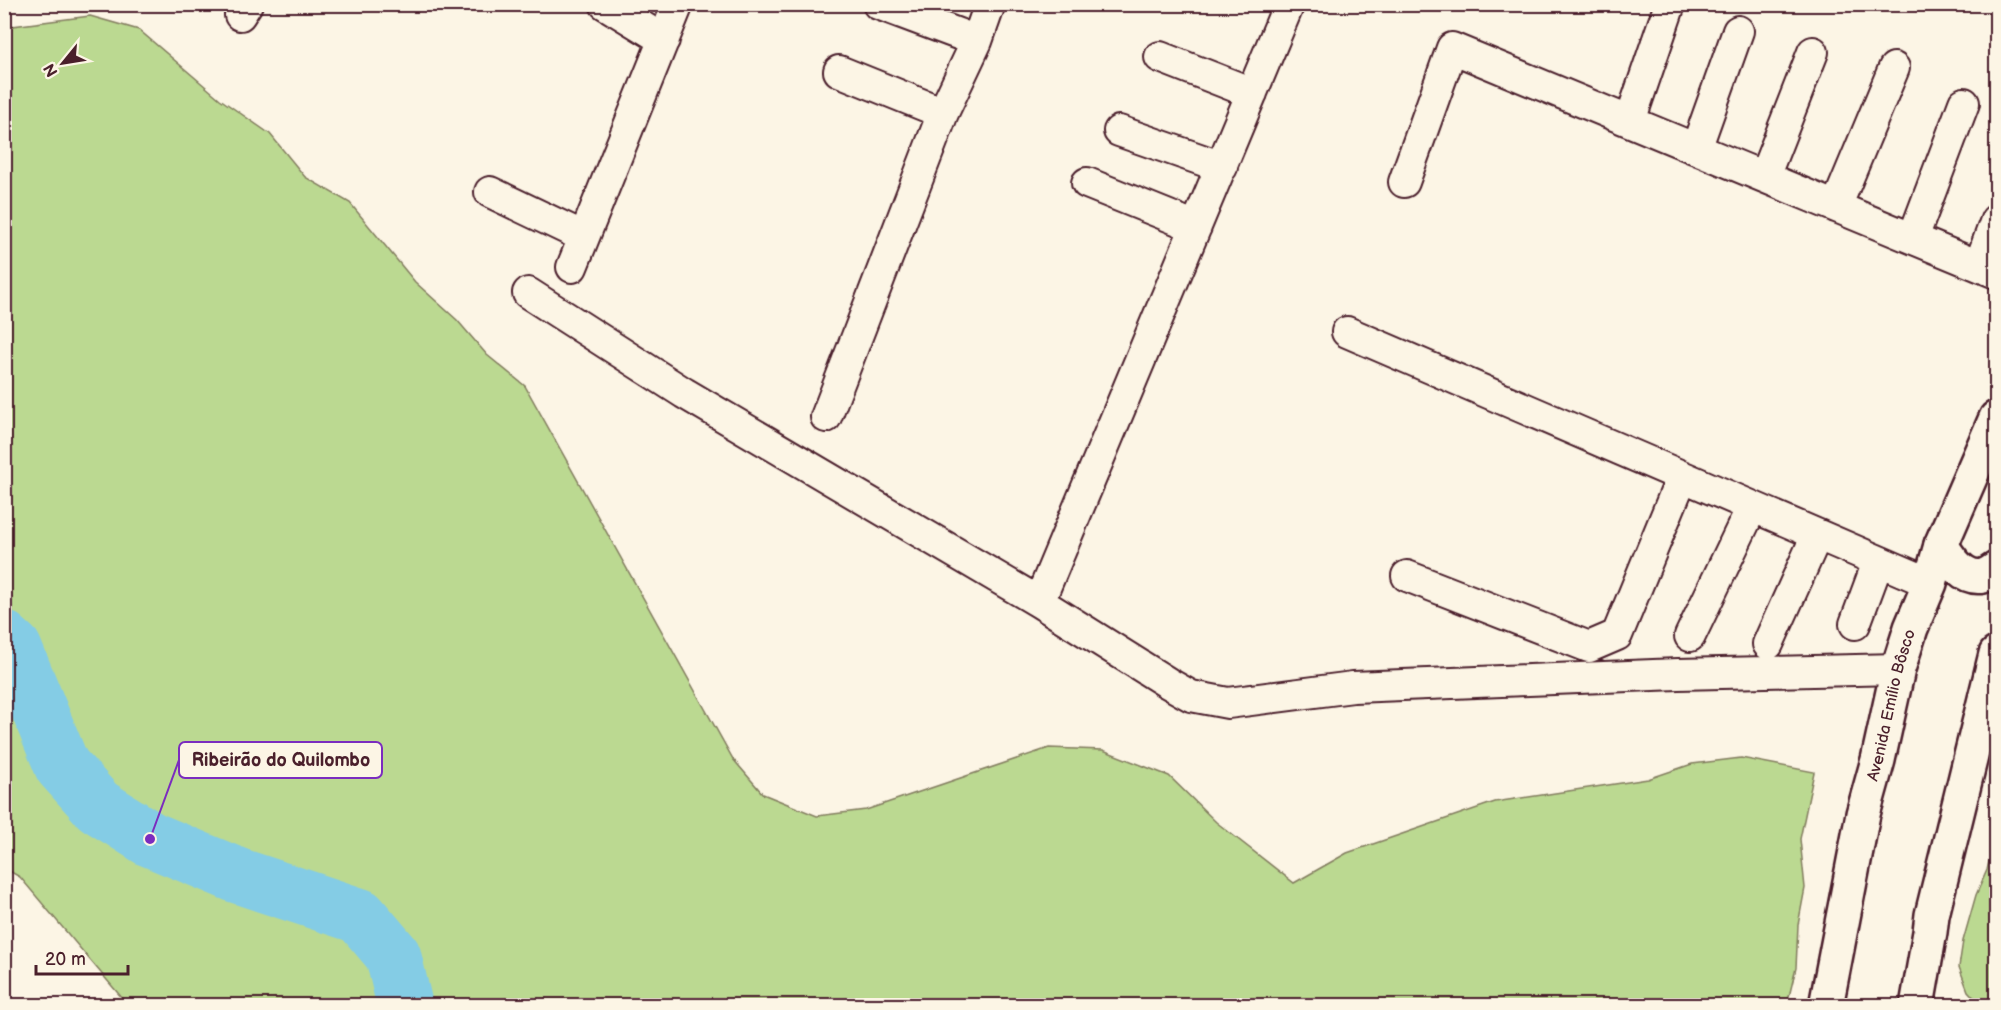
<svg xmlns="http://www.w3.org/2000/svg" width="2001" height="1010" font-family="'Balsamiq Sans',sans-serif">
<rect width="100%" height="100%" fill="#fcf5e5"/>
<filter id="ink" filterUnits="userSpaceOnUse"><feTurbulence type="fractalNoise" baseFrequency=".0167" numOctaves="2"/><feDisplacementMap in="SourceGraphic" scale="12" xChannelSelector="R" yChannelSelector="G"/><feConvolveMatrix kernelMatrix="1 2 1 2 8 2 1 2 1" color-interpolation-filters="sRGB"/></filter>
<g filter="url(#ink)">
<path fill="#bbd991" stroke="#827c5e" stroke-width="1.5" d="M90,16L139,30L220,99L270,134L305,177L350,203L415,282L457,320L487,355L525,386L733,759L763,794L817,816L866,810L1049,748L1103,750L1169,776L1216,822L1294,883L1347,853L1495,802L1648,779L1692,764L1741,758L1814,772L1800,839L1805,888L1798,925L1796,968L1787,1005H128L20,877L4,868L5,27Z
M1996,833V1005H1981L1968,991L1959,967L1963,941L1976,895L1987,870Z"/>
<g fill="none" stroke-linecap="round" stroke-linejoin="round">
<path stroke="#84cce5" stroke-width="56" d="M4,639L14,648L62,766L98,806L150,839L236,875L360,916L393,955L405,1006"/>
<g stroke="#4a1f2b" stroke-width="34">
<path id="minor" d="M605,4L664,40
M878,4L977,41
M240,15L247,4
M1160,57L1252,93
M839,71L943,113
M1630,121L1669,7
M1119,131L1222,167
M1696,149L1738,31
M1764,177L1813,52
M1404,182L1452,48L1996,273
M1087,183L1196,227
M490,192L584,237
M1836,207L1894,68
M1913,238L1964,103
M1979,266L1996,220
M572,267L678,4
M528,293L684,393L1039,602L1168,683L1191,696L1228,703L1353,687L1678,674L1898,669
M1347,332L1930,583
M826,417L943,113L977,41L990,4
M1407,576L1589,647L1617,635L1682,477
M1039,602L1289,4
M1855,624L1878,562
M1690,636L1752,507
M1768,644L1817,535"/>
</g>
<g stroke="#4a1f2b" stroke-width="38">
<g id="secondary">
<path d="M1941,545C1950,559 1963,580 1983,576C1987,575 1993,571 1996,569"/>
<path id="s1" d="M1826,1006L1863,814L1878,760L1898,669L1911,628L1930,583L1941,545L1996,418"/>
<path d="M1917,1006L1930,932L1932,915L1996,654"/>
</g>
</g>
<use href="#minor" stroke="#fcf5e5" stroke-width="30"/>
<use href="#secondary" stroke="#fcf5e5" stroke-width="33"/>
</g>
</g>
<g text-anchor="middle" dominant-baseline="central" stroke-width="4.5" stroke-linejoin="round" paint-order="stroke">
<g font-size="16" fill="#4a1f2b" stroke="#fcf5e5">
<text stroke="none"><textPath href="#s1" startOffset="308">Avenida Emílio Bôsco</textPath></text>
</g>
</g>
<path fill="none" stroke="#7b2cbf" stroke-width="2" d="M150 839L179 760"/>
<circle fill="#7b2cbf" stroke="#fcf5e5" stroke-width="2" cx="150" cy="839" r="6"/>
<rect fill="#fcf5e5" stroke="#7b2cbf" stroke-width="2" x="179" y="742" width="203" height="36" rx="6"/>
<g font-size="18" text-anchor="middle" font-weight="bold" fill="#4a1f2b">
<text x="281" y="766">Ribeirão do Quilombo</text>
</g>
<rect width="2001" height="1010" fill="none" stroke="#fcf5e5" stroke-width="24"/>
<rect x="12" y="12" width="1977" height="986" fill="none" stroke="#4a1f2b" stroke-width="2" filter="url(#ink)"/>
<g transform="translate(63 63) rotate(240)" stroke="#fcf5e5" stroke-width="4.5" paint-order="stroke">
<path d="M0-4.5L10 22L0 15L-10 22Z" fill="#4a1f2b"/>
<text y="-9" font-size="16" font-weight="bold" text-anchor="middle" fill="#4a1f2b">N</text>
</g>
<path d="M36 965v9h92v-9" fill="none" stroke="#4a1f2b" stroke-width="3"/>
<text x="45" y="965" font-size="18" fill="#4a1f2b" stroke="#fcf5e5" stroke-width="4.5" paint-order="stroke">20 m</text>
</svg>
